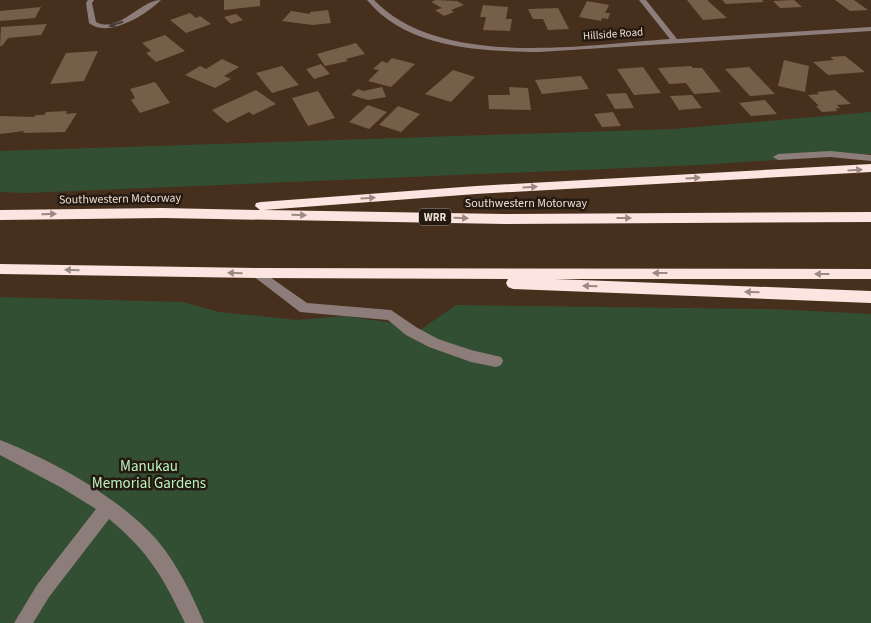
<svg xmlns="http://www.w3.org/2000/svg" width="871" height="623" font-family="'Source Sans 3',sans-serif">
<rect width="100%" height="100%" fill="#472f1d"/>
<path fill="#334f33" d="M871,112V154L699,165L25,193L0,192V151L674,129Z
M0,297L183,302L219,312L297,320L344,316L400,324L420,330L456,305L771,309L871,314V623H0Z"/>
<path fill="#765f48" d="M224,0H260V6L224,10Z
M436,0L457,1L464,5L451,10L454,12L444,16L435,10L442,8L431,2Z
M687,0H707L727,18L703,20Z
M722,0H762L764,2L726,4Z
M794,0L802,7L780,8L773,1Z
M835,0H854L868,10L850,11Z
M587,1L609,5L605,13H610L608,19L602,18L601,21L579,17Z
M483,5L508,7L506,19H512L510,31L483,30L486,17H480Z
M41,7L35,18L0,21V11Z
M558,8L569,29L548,30L543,19H533L528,9Z
M328,10L331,23L313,25L282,21L291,11L310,14V12Z
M190,13L196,18L200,16L211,24L186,33L170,20Z
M236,14L243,20L231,24L224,17Z
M47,24L41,35L8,38L2,46H0L1,27Z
M165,35L185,51L156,62L146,53L151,51L142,43Z
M356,43L365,54L346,59L348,61L325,66L317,54Z
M98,51L84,81L50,84L66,53Z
M845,56L865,72L828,75L813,62L834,60L830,57Z
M392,58L415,64L391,87L368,81L379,70L373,69L382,61L387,63Z
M222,59L239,67L224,76L231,79L215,88L185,75L200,66L206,69Z
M784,60L809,66L805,92L778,86Z
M321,64L330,74L314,79L306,69Z
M282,66L299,85L272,93L256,73Z
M691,66L693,68H702L721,92L694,94L686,83L669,84L658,68Z
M643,67L661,93L634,95L617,69Z
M749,67L775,94L750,96L725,69Z
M453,70L475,77L451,102L425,94Z
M581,76L589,89L542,94L535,80Z
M155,82L170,103L140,113L131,100L135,98L130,89Z
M382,87L386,97L368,100L351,95L358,89L363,91Z
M509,87L528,88L531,110L489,109L488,95H510Z
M256,90L276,104L253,115L249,112L227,123L212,110Z
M835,90L851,104L837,105L840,108L835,109L838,111L822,112L816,106H819L808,95L819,94L817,92Z
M318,91L335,118L308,126L292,98Z
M626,93L634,108L615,109L606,94Z
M692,95L702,108L679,110L670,96Z
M765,100L777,114L751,116L739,103Z
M368,105L387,112L369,129L349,122Z
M398,106L420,114L401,132L379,125Z
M67,111L66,114L77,113L65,132L23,133L24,131L0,134V116L34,117L36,115H44L46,112Z
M613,112L621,126L602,127L594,114Z"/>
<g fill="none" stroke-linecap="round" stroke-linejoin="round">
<path fill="#8d7d7a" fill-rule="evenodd" d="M88,0H94L92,3L96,22C119,34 140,0 161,0C147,14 108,39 89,23L86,3Z
M367,0H374C440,69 583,45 670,39L639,0H646L677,39L871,27V31L539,52C481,51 407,49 367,0Z
M830,151L871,155V161L830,157L778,160L773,157L778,154Z
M257,268L307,303L391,310L416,327L438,339L471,350L501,357L503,361L501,365L496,367L471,362L429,347L406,335L388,320L300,312L253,276L251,273L253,270Z
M0,440C53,461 119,497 157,540C177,564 192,594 204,623H185C163,577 149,552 109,519L49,597L33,623H14L37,585L96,509L62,488L0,455Z"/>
<path fill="#fce4e0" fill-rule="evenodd" d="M871,164V172L476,194L264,210L505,214L871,212V222L505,224L163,218L0,220V210L163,208L260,210L255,206L256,203L261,202L476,186Z
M0,264L257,268L871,269V279H555L871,291V303L513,289L508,287L506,283L508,279L257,278L0,274Z"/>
</g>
<defs><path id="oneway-solid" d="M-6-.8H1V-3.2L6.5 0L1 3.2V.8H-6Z" transform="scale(1.25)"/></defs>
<use fill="#493d36" href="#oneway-solid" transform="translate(116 24) rotate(162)"/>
<g fill="#9b8983">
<use href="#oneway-solid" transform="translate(855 170) rotate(-4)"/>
<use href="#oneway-solid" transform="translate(693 178) rotate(-3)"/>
<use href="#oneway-solid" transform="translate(530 187) rotate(-3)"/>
<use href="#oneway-solid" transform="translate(368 198) rotate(-4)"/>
<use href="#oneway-solid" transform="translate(49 214) rotate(-1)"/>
<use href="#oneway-solid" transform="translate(299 215) rotate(1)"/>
<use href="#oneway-solid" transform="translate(461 218) rotate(1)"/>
<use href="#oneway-solid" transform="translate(624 218)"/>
<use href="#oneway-solid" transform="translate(72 270) rotate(-179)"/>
<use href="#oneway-solid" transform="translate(235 273) rotate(-179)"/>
<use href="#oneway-solid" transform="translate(660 273) rotate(-180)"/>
<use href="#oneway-solid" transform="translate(822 274) rotate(-180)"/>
<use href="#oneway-solid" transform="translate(590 286) rotate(-178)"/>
<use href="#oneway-solid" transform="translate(752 292) rotate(-178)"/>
</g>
<g text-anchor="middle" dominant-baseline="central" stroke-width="5" stroke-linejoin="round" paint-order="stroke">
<g font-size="11" fill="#edddd2" stroke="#251a12">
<text transform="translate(613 34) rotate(-4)">Hillside Road</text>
</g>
<rect fill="#251a12" stroke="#b1a298" stroke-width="1" x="419" y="208.5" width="32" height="17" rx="4"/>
<g font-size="11" font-weight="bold" fill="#edddd2">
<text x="435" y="217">WRR</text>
</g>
<g font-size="12" fill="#edddd2" stroke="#251a12">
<text transform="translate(120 199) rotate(-1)">Southwestern Motorway</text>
<text x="526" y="203">Southwestern Motorway</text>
</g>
<g font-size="15" fill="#b9f4ba" stroke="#251a12">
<text x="149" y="466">Manukau<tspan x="149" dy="17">Memorial Gardens</tspan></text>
</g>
</g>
</svg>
